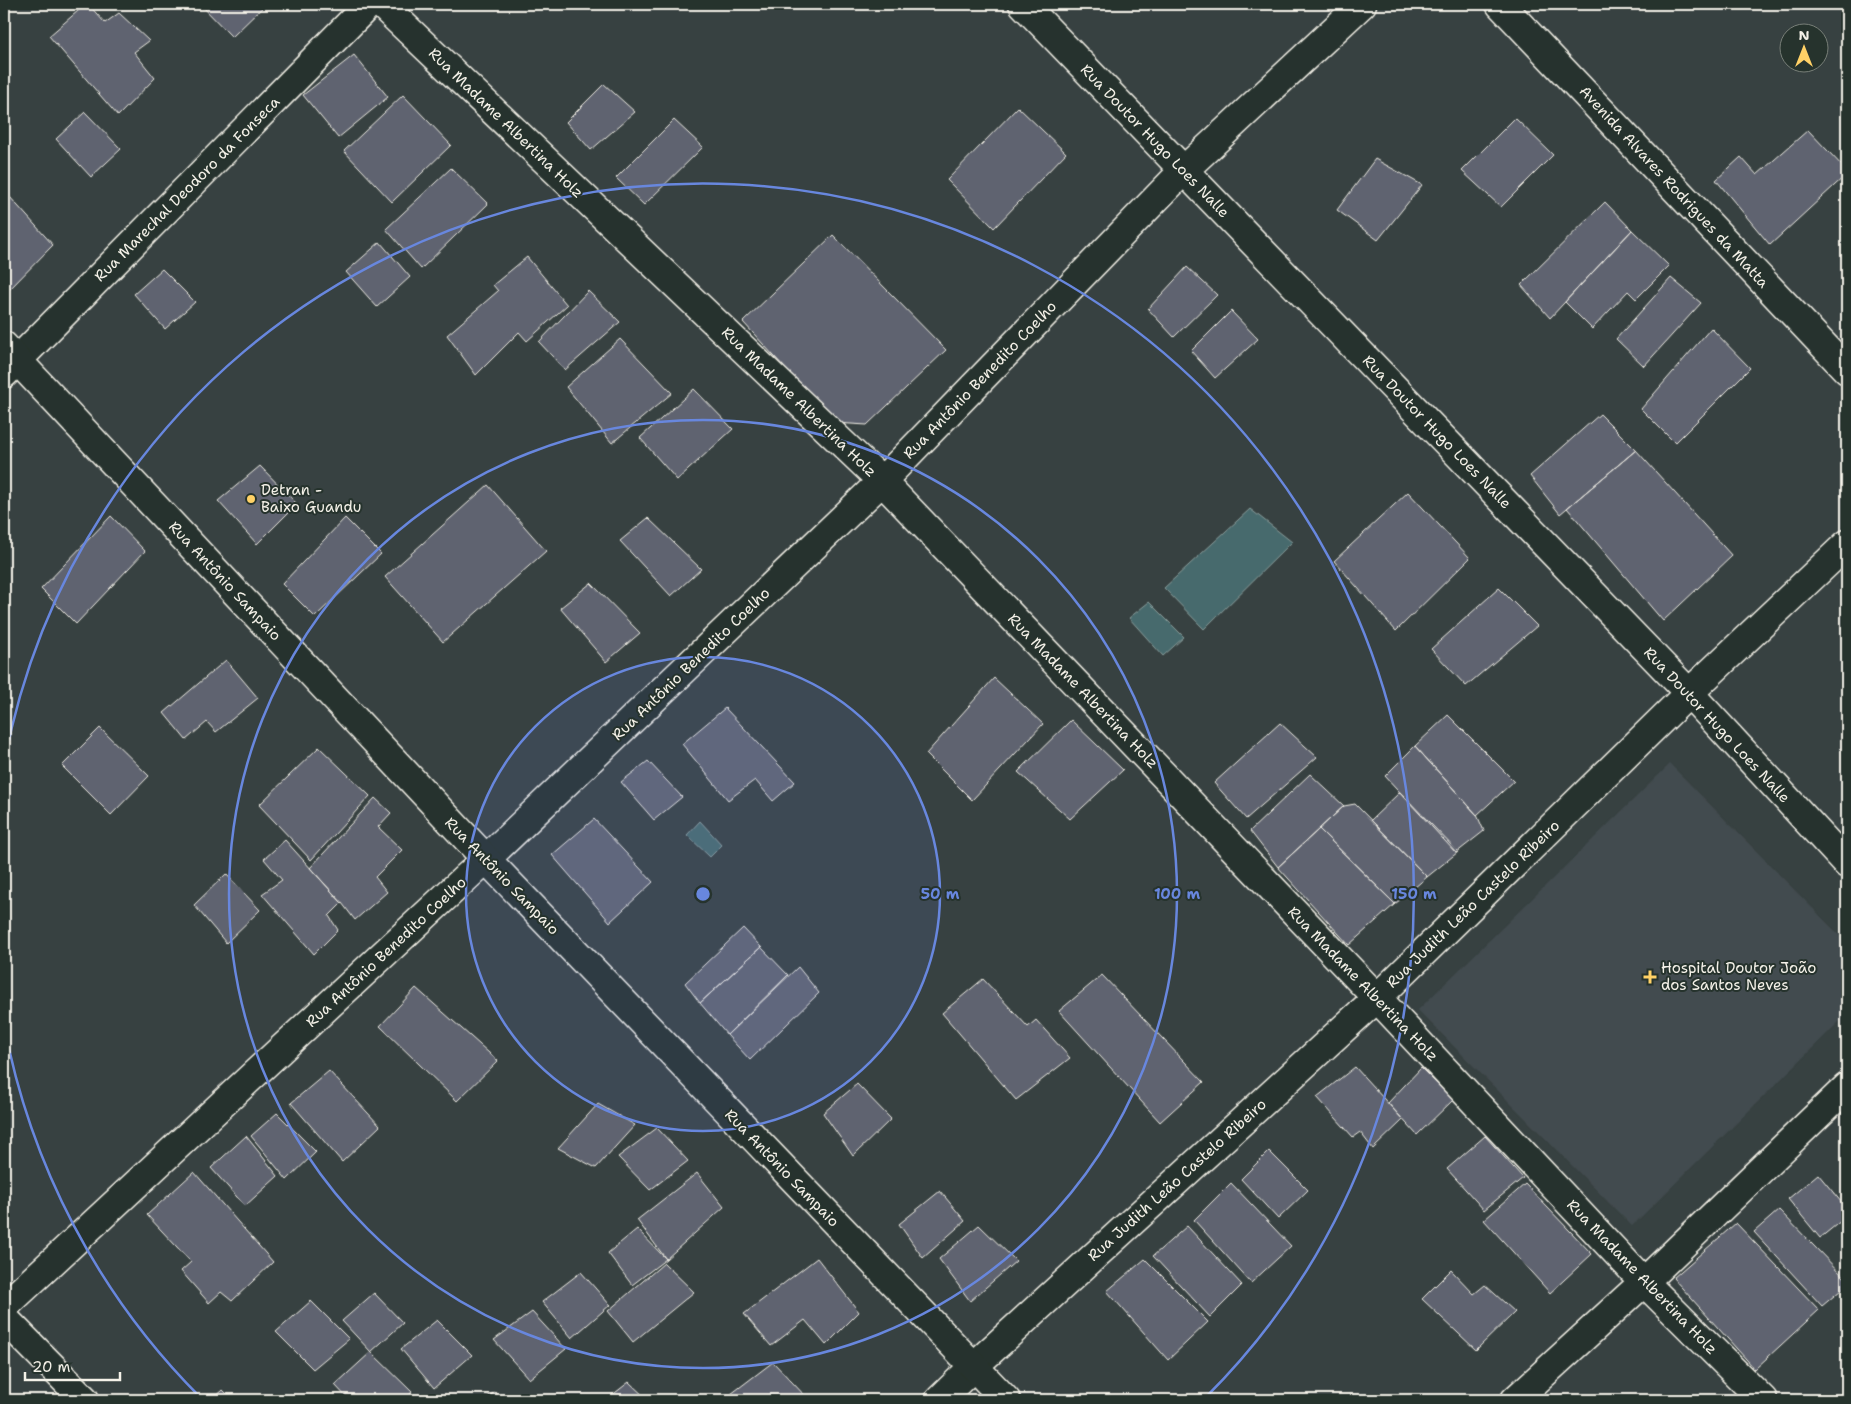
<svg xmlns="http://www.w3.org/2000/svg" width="1851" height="1404" font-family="'Shantell Sans',sans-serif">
<rect width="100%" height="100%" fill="#374141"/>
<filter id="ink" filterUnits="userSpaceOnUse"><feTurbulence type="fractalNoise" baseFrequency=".02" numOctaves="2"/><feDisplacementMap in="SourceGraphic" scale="10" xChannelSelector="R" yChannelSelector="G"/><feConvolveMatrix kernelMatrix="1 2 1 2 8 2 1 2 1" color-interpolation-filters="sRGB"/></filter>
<g filter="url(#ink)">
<path fill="#434b4f" d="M1670,764L1847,943V1014L1632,1226L1418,1010Z"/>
<path fill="#476a6d" stroke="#8ca09e" d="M1250,509L1292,542L1204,629L1164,588Z
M1149,602L1184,637L1163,656L1129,618Z
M700,821L722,845L710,857L687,835Z"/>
<path fill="#5e6370" stroke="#f4f1e8" d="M86,4H88L105,23L119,13L149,41L134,52L155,78L118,116L49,36Z
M200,4H266L232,37Z
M354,55L388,97L338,138L303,95Z
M604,84L635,112L591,150L566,122Z
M403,95L451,145L392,202L344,151Z
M1018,107L1066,153L994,228L947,180Z
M85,112L121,149L91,177L56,139Z
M1515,118L1553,155L1501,207L1462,171Z
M674,120L703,147L644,205L616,178Z
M1808,130L1847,171V174L1770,245L1716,180L1741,157L1757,175Z
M1375,159L1422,185L1378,240L1337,210Z
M451,168L488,204L421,269L386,229Z
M9,196L53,245L6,293L4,290V201Z
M1605,202L1632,230L1550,318L1521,285Z
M1632,230L1669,266L1636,299L1628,291L1592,329L1565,302Z
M833,235L946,350L867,425L835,423L743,322Z
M380,242L410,277L377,307L346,272Z
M527,257L567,305L527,341L519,332L476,375L447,335L498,291L493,285Z
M1187,267L1217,295L1174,337L1148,309Z
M162,269L195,302L165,329L134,294Z
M1671,278L1701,303L1644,366L1616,339Z
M588,291L620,322L565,370L539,342Z
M1231,311L1258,339L1215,378L1191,351Z
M1711,328L1750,368L1675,443L1641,409Z
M620,339L672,393L612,443L566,387Z
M694,389L733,429L677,480L640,438Z
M1600,414L1636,450L1560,514L1530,476Z
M1636,450L1732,556L1663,621L1567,508Z
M260,466L297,504L257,544L218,501Z
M488,485L546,551L443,642L385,577Z
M1408,492L1470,558L1396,631L1334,561Z
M111,516L145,551L76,624L41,589Z
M345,518L381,554L315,617L282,584Z
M648,518L701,569L671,596L620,541Z
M591,583L640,633L606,662L560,608Z
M1499,588L1537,626L1466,686L1431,649Z
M226,660L258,698L216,732L207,722L186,740L164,713Z
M994,678L1043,724L972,800L926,754Z
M725,708L795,782L773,801L755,780L728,800L682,744Z
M1448,715L1514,781L1477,815L1415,746Z
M1071,720L1123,770L1070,819L1018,772Z
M1280,723L1317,757L1246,819L1214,783Z
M100,728L149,776L111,815L62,766Z
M1415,746L1477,815L1484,831L1456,853L1385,776Z
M319,747L370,796L311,860L259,805Z
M648,761L682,797L654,820L621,782Z
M1310,774L1344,806L1278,867L1250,831Z
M1400,792L1458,852L1427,877L1371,820Z
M375,798L391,813L378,827L402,850L375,877L387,892L355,920L342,903L310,868Z
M1355,804L1427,877L1395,904L1319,829L1344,806Z
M594,819L653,882L610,922L552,855Z
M1319,829L1395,904L1349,945L1278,867Z
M285,840L342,903L329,916L338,930L314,954L262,894L282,880L264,859Z
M226,874L260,910L226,943L194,905Z
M743,928L761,947L700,1003L685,983Z
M761,947L788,975L727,1035L700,1003Z
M798,967L819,993L750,1060L727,1035Z
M1102,975L1204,1082L1160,1122L1059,1011Z
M983,979L1028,1027L1036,1020L1070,1058L1016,1100L942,1013Z
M416,988L498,1061L457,1101L380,1026Z
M1355,1067L1403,1120L1373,1149L1360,1132L1353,1137L1317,1097Z
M1421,1068L1453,1100L1417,1135L1388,1103Z
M329,1071L380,1126L342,1162L291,1103Z
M857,1084L891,1119L853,1156L823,1113Z
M598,1104L635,1125L596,1168L558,1148Z
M277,1113L316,1152L287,1180L251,1136Z
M657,1128L688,1161L650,1190L618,1157Z
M246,1136L278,1176L245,1206L211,1168Z
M1485,1136L1523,1178L1484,1210L1447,1169Z
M1269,1151L1308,1190L1278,1219L1241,1179Z
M194,1172L273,1262L232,1301L221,1292L209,1303L181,1271L191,1262L147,1215Z
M697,1173L724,1207L666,1259L637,1220Z
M1818,1174L1847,1209V1216L1820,1238L1788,1199Z
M1231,1183L1291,1246L1251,1283L1194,1220Z
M1525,1184L1592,1254L1550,1293L1484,1220Z
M940,1191L965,1221L923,1258L899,1224Z
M1779,1210L1847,1280V1285L1822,1306L1754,1232Z
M1736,1223L1819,1310L1755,1369L1673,1278Z
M979,1225L1016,1261L970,1301L939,1259Z
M1187,1226L1242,1285L1210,1317L1153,1256Z
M637,1229L666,1259L632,1285L608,1253Z
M817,1258L859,1312L826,1345L805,1320L771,1346L744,1314Z
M1145,1259L1208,1322L1168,1360L1107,1291Z
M664,1263L694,1292L633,1342L608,1311Z
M1451,1270L1474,1294L1485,1285L1515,1312L1476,1350L1422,1299Z
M581,1272L610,1305L572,1338L542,1302Z
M374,1293L403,1323L371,1352L342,1321Z
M311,1301L349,1339L313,1369L276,1332Z
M532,1312L566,1349L529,1379L494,1340Z
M437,1320L472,1355L434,1388L401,1349Z
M371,1352L412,1392L405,1400H349L335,1385Z
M773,1362L809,1400H736L731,1394Z
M629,1382L648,1400H606Z
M223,1390L233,1400H212Z
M495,1392L502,1400H483Z"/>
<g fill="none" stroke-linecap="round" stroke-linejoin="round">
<g stroke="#f4f1e8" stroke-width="31">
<path id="minor" d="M381,4L882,481L1377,998L1644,1282L1763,1400
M1023,4L1689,693L1847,864
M4,374L369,4
M4,1307L486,859L882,481L1183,171L1362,4
M4,1318L85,1400
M939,1400L973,1367L1377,998L1689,693L1847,544
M1515,1400L1644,1282L1847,1087"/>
</g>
<g stroke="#f4f1e8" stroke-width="31">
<path id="tertiary" d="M1500,4L1847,370
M4,346L486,859L1006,1400"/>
</g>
<use href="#minor" stroke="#26332d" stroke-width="28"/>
<use href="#tertiary" stroke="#26332d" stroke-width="28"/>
</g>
</g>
<circle cx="703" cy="894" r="237" fill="#6887de" fill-opacity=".12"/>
<g fill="none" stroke="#6887de" stroke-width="2.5">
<circle cx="703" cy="894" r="237"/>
<circle cx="703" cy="894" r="474"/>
<path d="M200 1397A711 711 0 0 1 4 1024M4 764A711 711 0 1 1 1206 1397"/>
</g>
<g fill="#ffd166" stroke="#26332d" stroke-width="2">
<circle cx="251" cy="499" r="5"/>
<path d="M1647.5 969.5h5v5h5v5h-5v5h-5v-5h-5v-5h5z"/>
</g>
<g text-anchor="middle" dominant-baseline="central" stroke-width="4" stroke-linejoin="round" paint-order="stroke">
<g font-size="15" fill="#f4f1e8" stroke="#26332d">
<text transform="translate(506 123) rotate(44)">Rua Madame Albertina Holz</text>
<text transform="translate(1155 141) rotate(46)">Rua Doutor Hugo Loes Nalle</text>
<text transform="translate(1674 187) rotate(47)">Avenida Alvares Rodrigues da Matta</text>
<text transform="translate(187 189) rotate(-45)">Rua Marechal Deodoro da Fonseca</text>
<text transform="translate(980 380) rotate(-46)">Rua Antônio Benedito Coelho</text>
<text transform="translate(799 402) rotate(44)">Rua Madame Albertina Holz</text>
<text transform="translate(1437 432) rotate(46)">Rua Doutor Hugo Loes Nalle</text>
<text transform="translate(225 581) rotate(47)">Rua Antônio Sampaio</text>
<text transform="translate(691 664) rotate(-44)">Rua Antônio Benedito Coelho</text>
<text transform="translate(1083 691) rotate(46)">Rua Madame Albertina Holz</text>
<text transform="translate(1717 725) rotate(47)">Rua Doutor Hugo Loes Nalle</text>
<text transform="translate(502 876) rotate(46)">Rua Antônio Sampaio</text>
<text transform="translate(1473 904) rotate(-44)">Rua Judith Leão Castelo Ribeiro</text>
<text transform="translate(386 952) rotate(-43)">Rua Antônio Benedito Coelho</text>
<text transform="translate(1363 984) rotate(46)">Rua Madame Albertina Holz</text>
<text transform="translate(782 1168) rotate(46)">Rua Antônio Sampaio</text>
<text transform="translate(1177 1180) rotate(-42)">Rua Judith Leão Castelo Ribeiro</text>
<text transform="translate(1642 1277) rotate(46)">Rua Madame Albertina Holz</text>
</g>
<g font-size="15" fill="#f4f1e8" stroke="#26332d" text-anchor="start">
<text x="261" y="490">Detran -<tspan x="261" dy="17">Baixo Guandu</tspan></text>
<text x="1661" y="968">Hospital Doutor João<tspan x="1661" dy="17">dos Santos Neves</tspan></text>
</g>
</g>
<circle cx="703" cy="894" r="8" fill="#6887de" stroke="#26332d" stroke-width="2.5"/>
<g font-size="15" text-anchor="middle" font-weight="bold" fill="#6887de" stroke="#26332d" stroke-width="4" stroke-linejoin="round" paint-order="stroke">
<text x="940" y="899">50 m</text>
<text x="1177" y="899">100 m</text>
<text x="1414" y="899">150 m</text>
</g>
<rect width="1851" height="1404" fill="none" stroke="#26332d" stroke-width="20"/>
<rect x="10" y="10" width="1831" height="1384" fill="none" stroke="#f4f1e8" stroke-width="2" filter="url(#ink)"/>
<g transform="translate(1804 48)"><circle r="24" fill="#26332d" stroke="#787f78"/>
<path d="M0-4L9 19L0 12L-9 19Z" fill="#ffd166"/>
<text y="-8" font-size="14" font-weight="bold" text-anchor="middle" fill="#f4f1e8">N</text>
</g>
<path d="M25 1372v8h95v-8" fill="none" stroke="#f4f1e8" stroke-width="2.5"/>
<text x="32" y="1372" font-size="15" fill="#f4f1e8" stroke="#26332d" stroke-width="4" paint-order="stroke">20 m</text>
</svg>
